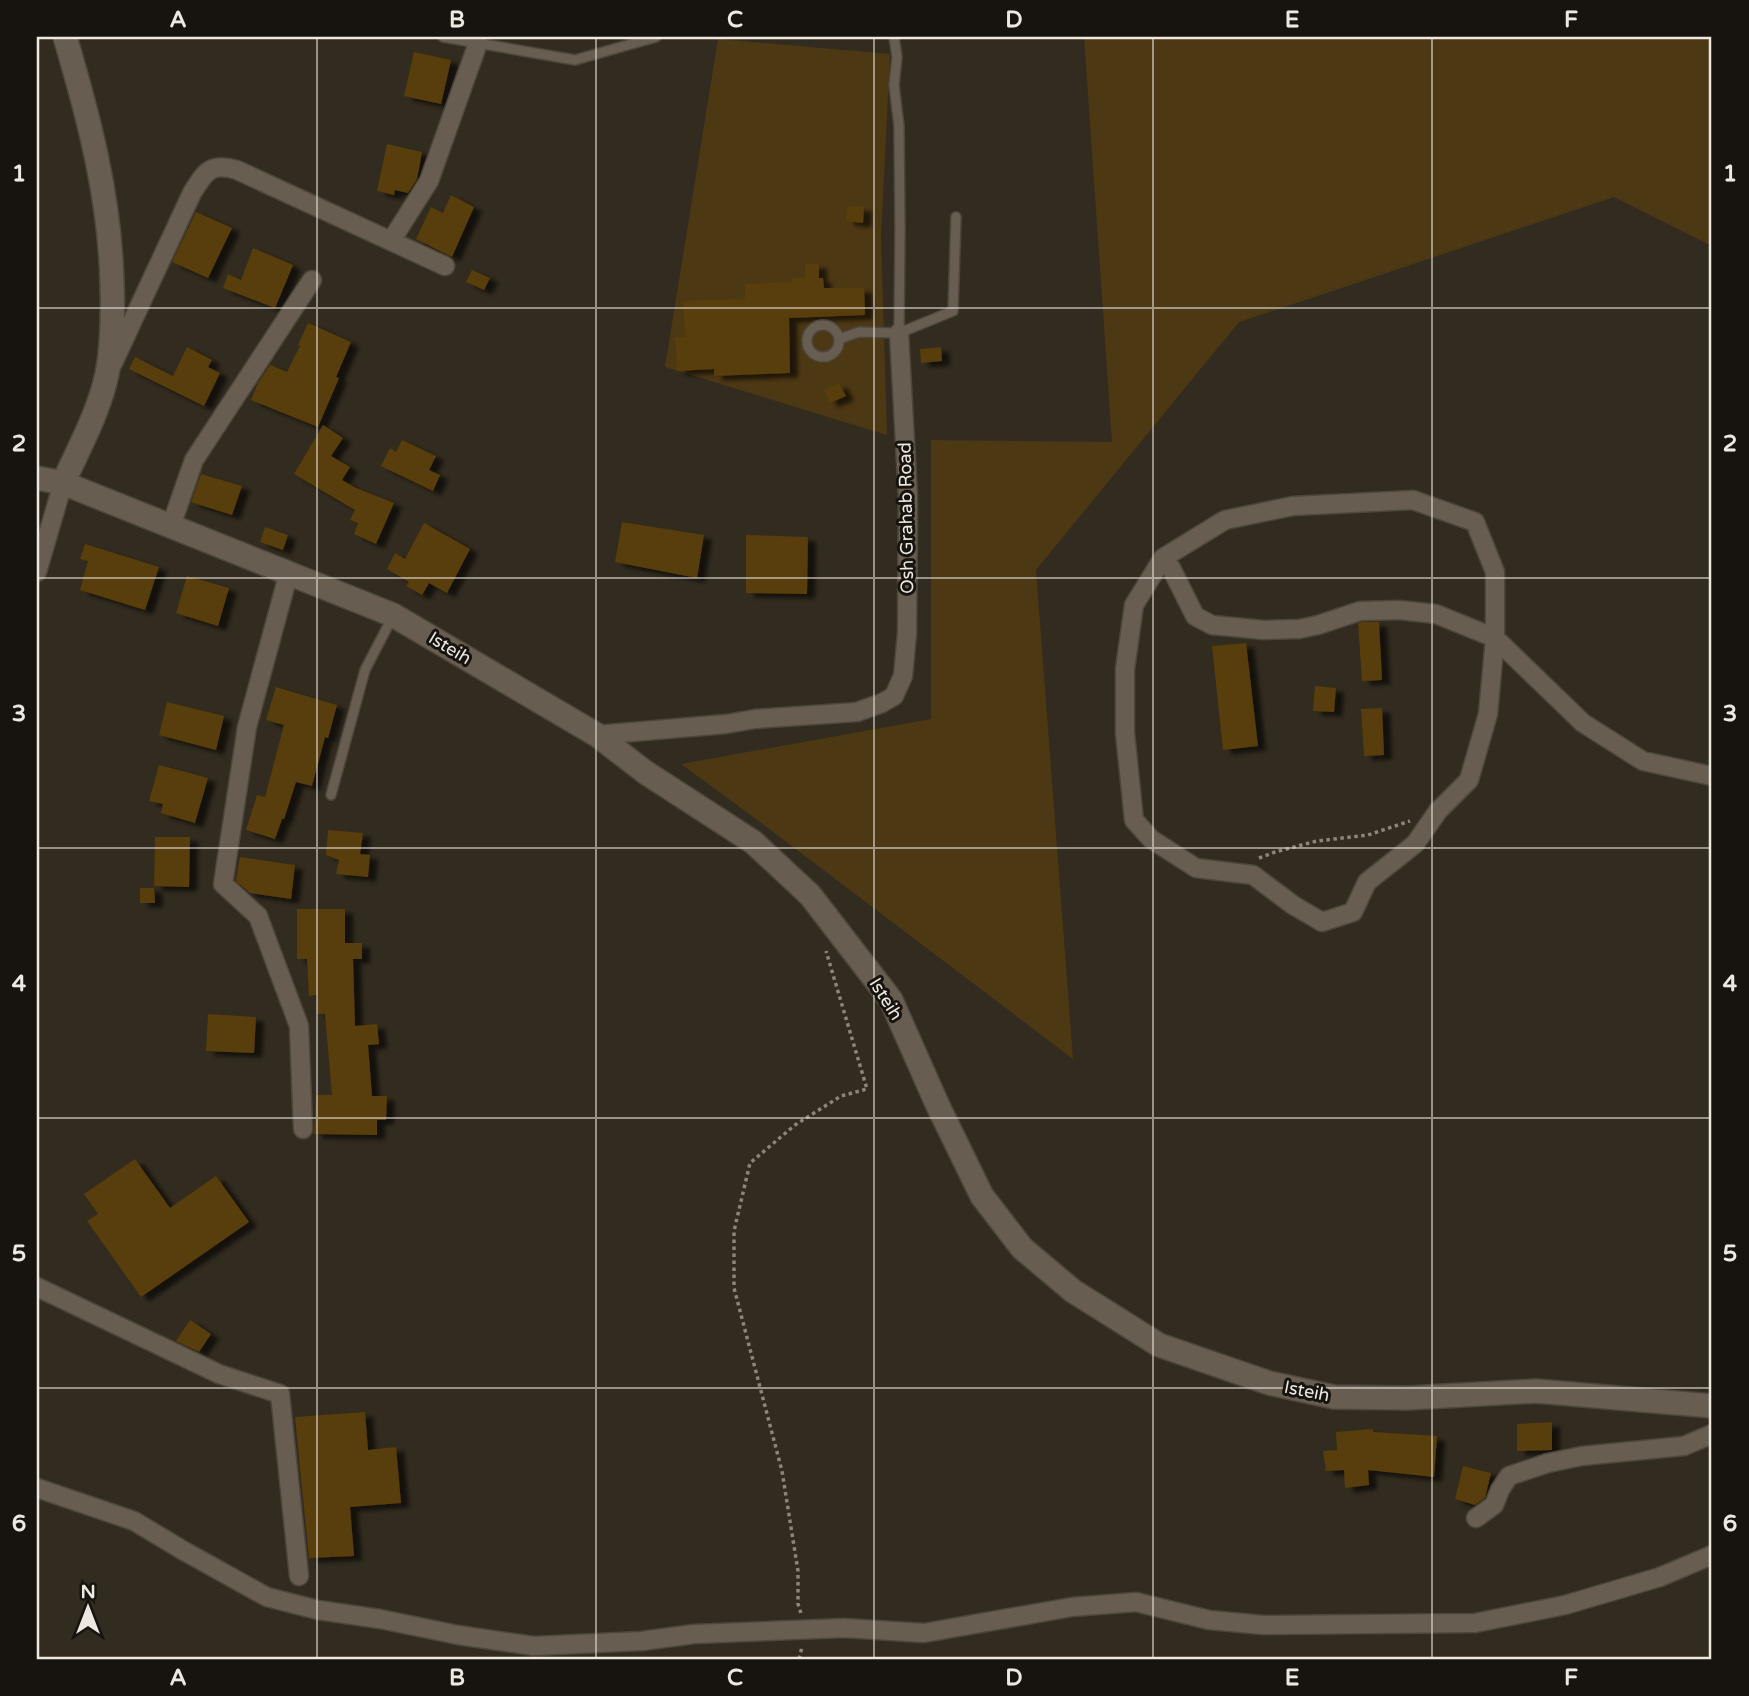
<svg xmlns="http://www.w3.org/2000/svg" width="1749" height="1696" font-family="'Varela Round',sans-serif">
<defs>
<filter id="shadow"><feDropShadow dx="8" dy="4.5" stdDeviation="2" flood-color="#0009"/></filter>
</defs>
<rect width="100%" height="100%" fill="#322b1f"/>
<path fill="#4d3814" d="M1084,37H1712V246L1614,197L1239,322L1036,570L1073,1059L756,819L681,764L931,719V440L1112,442Z
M718,39L890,54L881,238L887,435L665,367Z"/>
<path fill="#593e07" filter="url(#shadow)" d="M414,52L451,60L441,104L404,96Z
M387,144L422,152L417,179L408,193L395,190L394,195L377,191Z
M451,195L474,207L452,257L416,239L431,207L443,213Z
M848,206L864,207L863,223L846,221Z
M196,212L232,228L208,278L172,262Z
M253,248L293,265L275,308L223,288L228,274L241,280Z
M805,264H819V278H823L824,288H864L865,315L789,318L790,373L714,376V369L677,371L675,337H685L683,301L745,299V284L792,282V278H805Z
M472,270L490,278L484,290L466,282Z
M308,323L351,342L336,377L339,378L318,427L251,400L258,383L270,365L287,372L300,346L298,345Z
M187,347L212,360L208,367L220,373L204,406L129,369L135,357L173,376Z
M941,347L942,361L921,363L920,349Z
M839,383L846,396L830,403L824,390Z
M323,425L343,438L331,456L350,467L342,480L356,488L394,503L376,544L354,534L358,523L350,520L355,510L294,474Z
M402,440L436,456L429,470L440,475L433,491L381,466L390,448L396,452Z
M201,474L242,486L232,515L191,502Z
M622,522L704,535L697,578L615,562Z
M424,523L470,549L447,593L429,583L422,595L406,586L409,582L387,569L395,553L405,559Z
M265,527L288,535L283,550L260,542Z
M746,535L808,537L807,594L746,593Z
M85,544L159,567L145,610L80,590L88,561L80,559Z
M187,576L229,588L218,626L176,613Z
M1362,622H1379L1382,680L1362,681L1358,623Z
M1246,643L1258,746L1223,750L1212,646Z
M1315,686L1336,688L1334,712L1313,711Z
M276,687L337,705L328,738L325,737L312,786L296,782L284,819H282L275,839L246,830L257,795L265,797L284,725L266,720Z
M167,702L224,716L216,750L159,735Z
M1382,708L1384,755L1364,756L1361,709Z
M159,765L208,778L195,823L161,813L163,804L149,801Z
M328,830L363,833L360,854L370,855L368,877L336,874L339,860L326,855Z
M155,837H190L189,887L154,886Z
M240,857L295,865L291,899L250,893L236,881Z
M140,888H154L155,903H140Z
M297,909H345V943H362V959H353L355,1026L377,1024L379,1044L368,1045L372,1096H387L386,1120H377V1135L314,1134L316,1095H332L325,1014H317V995L309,996L307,959H297Z
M208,1014L256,1017L254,1053L206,1051Z
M135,1159L170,1208L216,1176L249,1222L141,1297L87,1221L98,1214L84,1194Z
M190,1320L211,1334L199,1352L176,1341Z
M365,1412L368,1450L396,1447L401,1503L350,1507L354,1556L309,1558L295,1417Z
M1552,1422V1450L1517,1451V1424Z
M1373,1429V1432L1437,1436L1434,1477L1368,1470L1369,1485L1345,1488L1344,1470L1326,1471L1323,1451L1337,1450L1336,1432Z
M1463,1466L1491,1473L1485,1498L1475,1505L1455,1499Z"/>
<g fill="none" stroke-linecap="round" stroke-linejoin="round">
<g stroke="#4d463c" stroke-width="12">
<path id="service" d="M443,37L575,60L656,37
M894,37L897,57L894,85L899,126L900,229L899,333
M807 341a16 16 0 1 1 32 0a16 16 0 1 1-32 0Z
M839,339L859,332L899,333L953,311L956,217
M331,795L365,670L393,616"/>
</g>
<g stroke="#4d463c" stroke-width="21">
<path id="minor" d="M391,241L429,181L478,43
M113,363L192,193C205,172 210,162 237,170L445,266
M1413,500L1475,522L1495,572V638L1488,714L1469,780L1438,811L1415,844L1367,882L1353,912L1322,922L1293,905L1253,875L1196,868L1151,839L1134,820L1125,733V669L1134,605L1163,558L1225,520L1293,506Z
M171,526L194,460L312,280
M1163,558L1171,568L1195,616L1212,625L1264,630L1299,629L1318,625L1360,611L1399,610L1436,614L1495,638L1583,723L1643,761L1712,776
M37,572L63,483
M289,572L247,727L223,884L258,916L299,1026L303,1129
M597,735L726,724L755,719L857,712L882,703L894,696L903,676L907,633L908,497L899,333
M37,1287L219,1374L280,1394L299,1576
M37,1488L134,1521L184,1551L267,1597L318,1610L380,1619L458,1635L534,1646L642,1641L694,1634L844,1628L924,1633L1072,1607L1136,1602L1209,1620L1263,1625L1475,1623L1565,1605L1660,1577L1712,1555
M1476,1518L1494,1505L1500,1490L1509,1476L1548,1463L1582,1456L1684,1446L1712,1434"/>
</g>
<g stroke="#4d463c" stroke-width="26">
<path id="tertiary" d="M37,478L63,483L393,615L597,735L645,772L753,842L810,895L891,1000L938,1106L982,1196L1022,1248L1073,1291L1159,1345L1269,1383L1334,1397L1408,1398L1536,1391L1712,1406
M63,483C79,448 99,412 107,374C113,343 113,314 112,283C110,198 89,118 65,37"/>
</g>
<path stroke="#8b857b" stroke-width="3.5" stroke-dasharray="3.5 3.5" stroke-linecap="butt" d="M1259,858L1275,852L1317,841L1368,835L1410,821
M801,1613L798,1604V1571L782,1471L734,1288V1231L750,1163L795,1125L841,1096L867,1089L826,951
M799,1659L802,1647"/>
<use href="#service" stroke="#675e51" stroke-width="9"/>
<use href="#minor" stroke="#675e51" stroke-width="18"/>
<use href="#tertiary" stroke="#675e51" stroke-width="23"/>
</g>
<path fill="none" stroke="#ede8e0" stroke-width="2" stroke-opacity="0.55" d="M317,37V1659M596,37V1659M874,37V1659M1153,37V1659M1432,37V1659M37,308H1712M37,578H1712M37,848H1712M37,1118H1712M37,1388H1712"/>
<g text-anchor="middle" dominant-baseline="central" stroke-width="6" stroke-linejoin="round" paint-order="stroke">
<g font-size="18" fill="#ede8e0" stroke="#17140f">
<text transform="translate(906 518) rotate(-91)">Osh Grahab Road</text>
<text transform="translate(450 648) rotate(31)">Isteih</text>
<text transform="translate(886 999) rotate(58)">Isteih</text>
<text transform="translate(1307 1391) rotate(11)">Isteih</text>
</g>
</g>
<rect width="1749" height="1696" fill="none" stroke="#17140f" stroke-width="77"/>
<g transform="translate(88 1608)" stroke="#17140f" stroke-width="5" paint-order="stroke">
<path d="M0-5L12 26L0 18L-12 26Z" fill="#ede8e0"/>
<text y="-10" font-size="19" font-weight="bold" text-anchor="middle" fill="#ede8e0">N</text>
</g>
<rect x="38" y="38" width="1672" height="1620" fill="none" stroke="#ede8e0" stroke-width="2.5"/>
<g font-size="23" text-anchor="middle" font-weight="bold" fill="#ede8e0">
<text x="178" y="27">A</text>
<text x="457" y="27">B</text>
<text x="735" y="27">C</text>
<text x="1014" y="27">D</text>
<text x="1292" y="27">E</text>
<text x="1571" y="27">F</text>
<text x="19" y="181">1</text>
<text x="1730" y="181">1</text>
<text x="19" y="451">2</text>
<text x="1730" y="451">2</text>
<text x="19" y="721">3</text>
<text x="1730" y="721">3</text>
<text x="19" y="991">4</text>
<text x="1730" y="991">4</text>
<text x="19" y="1261">5</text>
<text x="1730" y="1261">5</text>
<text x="19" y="1531">6</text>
<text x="1730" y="1531">6</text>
<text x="178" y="1685">A</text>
<text x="457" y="1685">B</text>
<text x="735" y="1685">C</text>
<text x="1014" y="1685">D</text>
<text x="1292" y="1685">E</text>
<text x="1571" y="1685">F</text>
</g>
</svg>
